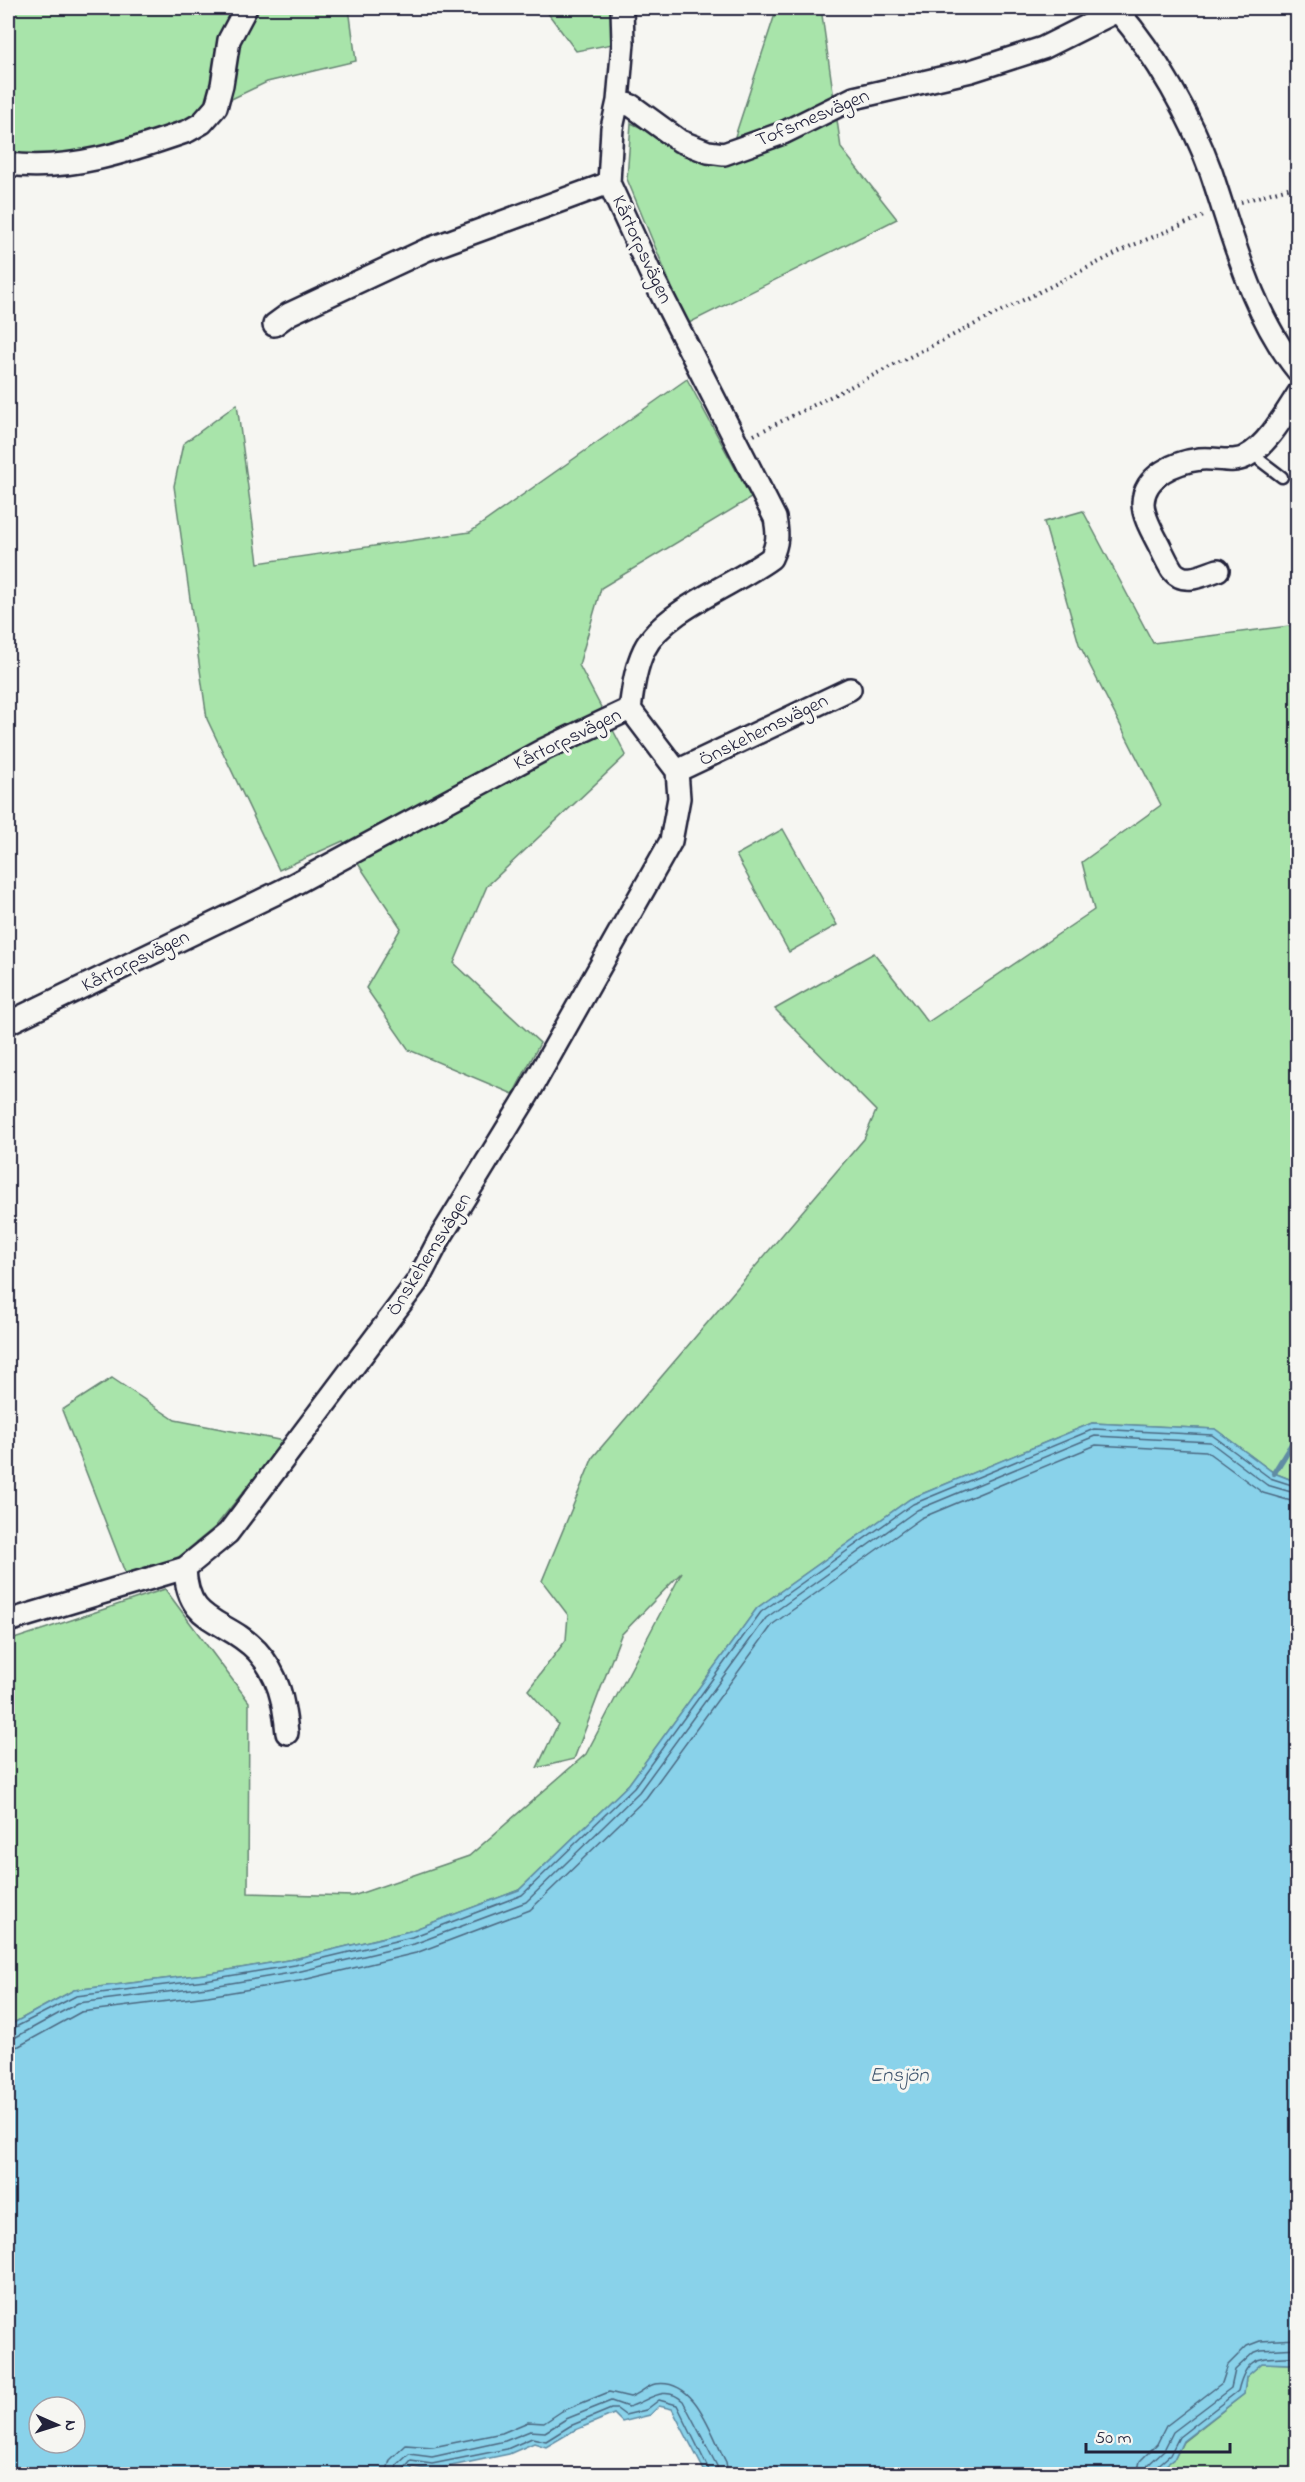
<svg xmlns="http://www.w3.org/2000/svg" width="1305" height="2482" font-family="'Indie Flower',sans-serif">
<rect width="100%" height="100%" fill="#f6f6f2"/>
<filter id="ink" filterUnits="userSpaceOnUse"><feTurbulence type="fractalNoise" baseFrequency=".0167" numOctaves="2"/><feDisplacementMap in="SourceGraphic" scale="12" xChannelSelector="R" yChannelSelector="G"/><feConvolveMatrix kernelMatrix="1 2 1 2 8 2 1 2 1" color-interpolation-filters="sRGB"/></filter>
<g filter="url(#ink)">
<path fill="#a8e4aa" stroke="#658372" stroke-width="1.5" d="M8,8H349L356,61L267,82L192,118L98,151L57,157L8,153Z
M544,8H611L618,43L576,51Z
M777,8H821L841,148L897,219L687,324L627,179L631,123L725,167Z
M687,379L751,498L601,588L579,665L626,755L487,886L454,963L540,1043L513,1094L409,1050L366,988L401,928L343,841L279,870L207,719L174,486L183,444L237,404L258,563L470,532Z
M1083,511L1153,643L1297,625V1482L1274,1473L1215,1429L1092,1423L910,1499L757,1608L629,1784L519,1890L410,1931L294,1959L205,1974L74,1990L8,2026V1641L165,1589L249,1702L248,1893L353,1896L469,1856L586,1754L682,1572L621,1635L574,1759L537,1768L558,1724L528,1690L566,1640L568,1615L542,1581L593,1457L864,1139L876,1111L775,1009L874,953L928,1022L1094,910L1082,862L1161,805L1079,644L1044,522Z
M783,829L837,925L789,952L736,855Z
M112,1378L175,1420L284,1441L215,1527L169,1565L126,1575L62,1410Z
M1297,2361V2474H1154L1175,2458L1183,2442L1244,2394L1246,2377L1262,2363L1290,2364Z"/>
<path fill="#89d2ea" stroke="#608ca4" stroke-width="1.5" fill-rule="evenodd" d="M1092,1423L1215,1429L1274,1473L1297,1482V2361L1290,2364L1262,2363L1246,2377L1244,2394L1183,2441L1175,2458L1154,2474H706L672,2409L659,2406L650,2415L622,2422L614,2414L573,2431L546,2447L534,2443L509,2454L432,2470L413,2467L407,2474H8V2026L74,1990L205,1974L294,1959L410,1931L519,1890L629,1784L757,1608L910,1499ZM39,2407H75V2443H39Z"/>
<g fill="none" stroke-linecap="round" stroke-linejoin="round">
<path stroke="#4b6881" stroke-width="1.5" d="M8,2031L76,1996L205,1980L295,1965L412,1937L522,1895L634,1787L761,1612L913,1504L1094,1429L1212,1435L1270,1478L1298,1487
M8,2039L16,2037L78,2003L207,1987L297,1972L414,1944L526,1902L639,1792L766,1618L917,1510L1095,1436L1210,1442L1267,1485L1298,1494
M8,2048L19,2046L81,2012L208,1996L299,1981L416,1953L530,1910L646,1798L773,1624L921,1518L1096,1445L1206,1451L1263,1493L1298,1503
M386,2474L390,2460L406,2445L433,2447L502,2433L528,2422L544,2423L562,2411L609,2392L630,2397C640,2394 646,2386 655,2384C696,2377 711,2434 726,2462L728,2474
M395,2474L397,2465L409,2454L432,2457L505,2441L530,2431L545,2432L566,2419L611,2401L628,2407C647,2402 664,2383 683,2401L717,2466L719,2474
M403,2474L404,2469L411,2461L432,2464L507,2449L532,2438L546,2441L570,2426L611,2409H617L625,2415L646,2410L659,2400L677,2405L711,2474
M1137,2474L1140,2461L1157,2444L1166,2426L1222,2383L1228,2365L1247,2346L1260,2341L1298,2339
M1146,2474L1148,2465L1164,2450L1173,2432L1231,2388L1235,2370L1253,2353L1261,2350L1298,2348
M1153,2474L1155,2468L1170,2455L1179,2437L1238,2391C1248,2350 1263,2360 1298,2356"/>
<path stroke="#608ca4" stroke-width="6" d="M1274,1473L1298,1434"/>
<g stroke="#22223b" stroke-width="15">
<path id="lane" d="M1254,450L1261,461L1282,477"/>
</g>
<g stroke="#22223b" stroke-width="26">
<path id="street" d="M622,8L623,43L618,101L612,128L609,183L650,272L775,518C778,534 778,543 771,558C735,585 664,609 644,650C635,669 633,689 630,709
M1118,11C1156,55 1191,117 1211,172C1234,240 1252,315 1298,371
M618,101L632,106L680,141L708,152L724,154L783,133L854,98L971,71L1043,48L1123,8
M8,164C70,172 130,151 188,131L202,123L216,107L222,85L229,40L246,8
M274,325L289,314L426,250L609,183
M1218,570C1203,575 1184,586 1172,570C1167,562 1163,553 1159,545C1153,533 1143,517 1143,503C1144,475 1176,462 1200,459C1214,457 1232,464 1245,457C1267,446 1285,414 1298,394
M677,771L850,689
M8,1023L287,888L545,749L630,709
M185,1568C187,1626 225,1617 257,1651C279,1675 284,1702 287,1733
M8,1621L185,1568L228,1533L417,1282L440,1238L527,1096L671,841L679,798L677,771L630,709"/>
</g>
<path stroke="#22223b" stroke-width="4" stroke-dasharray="1.5 4.5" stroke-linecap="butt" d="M1241,202L1298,185
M754,435L1131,246L1206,215"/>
<use href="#lane" stroke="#f6f6f2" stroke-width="10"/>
<use href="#street" stroke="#f6f6f2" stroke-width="21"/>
</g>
</g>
<g text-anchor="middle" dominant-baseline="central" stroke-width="6" stroke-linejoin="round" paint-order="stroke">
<g font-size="20" fill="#22223b" stroke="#f6f6f2">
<text transform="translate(813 119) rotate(-23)">Tofsmesvägen</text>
<text transform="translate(641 250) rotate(65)">Kårtorpsvägen</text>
<text transform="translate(764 731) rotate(-26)">Önskehemsvägen</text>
<text transform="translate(568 740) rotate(-26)">Kårtorpsvägen</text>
<text transform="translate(136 962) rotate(-26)">Kårtorpsvägen</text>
<text transform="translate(430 1255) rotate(-58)">Önskehemsvägen</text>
</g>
<g font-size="21" font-style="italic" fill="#415770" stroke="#f6f6f2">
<text x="899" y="2076">Ensjön</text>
</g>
</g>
<rect width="1305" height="2482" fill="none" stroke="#f6f6f2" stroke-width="30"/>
<rect x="15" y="15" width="1275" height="2452" fill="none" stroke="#22223b" stroke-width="2" filter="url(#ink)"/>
<g transform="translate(57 2425) rotate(93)"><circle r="28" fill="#f6f6f2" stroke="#a1a1a9" stroke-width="1.5"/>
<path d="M0-4.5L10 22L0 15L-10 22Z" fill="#22223b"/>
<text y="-9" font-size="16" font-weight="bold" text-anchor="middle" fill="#22223b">N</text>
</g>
<path d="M1086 2443v9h144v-9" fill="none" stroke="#22223b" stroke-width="3"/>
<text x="1095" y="2443" font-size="18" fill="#22223b" stroke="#f6f6f2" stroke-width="4.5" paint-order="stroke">50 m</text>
</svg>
